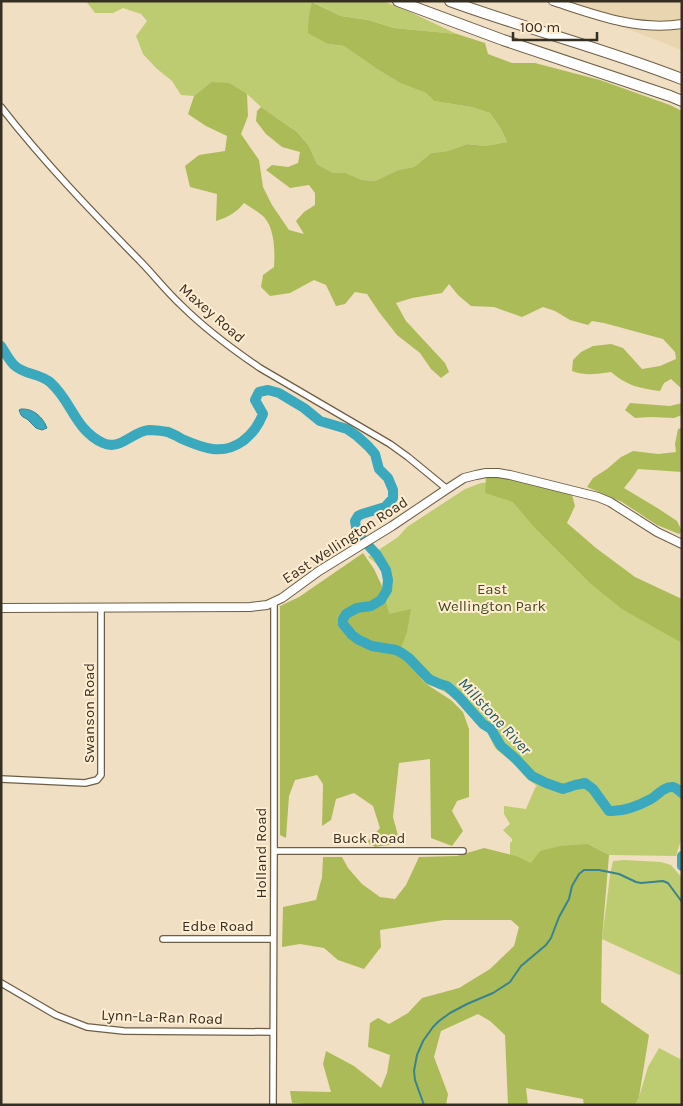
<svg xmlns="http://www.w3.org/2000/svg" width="683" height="1106" font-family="Karla,sans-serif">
<rect width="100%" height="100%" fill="#f1dfc3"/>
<path fill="#ead5b1" d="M551,1H682V50L581,11Z"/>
<path fill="#bdcc70" d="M86,1H383L410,12L457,34L394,28L368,20L341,16L313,2L309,15L328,44L344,46L377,69L400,83L426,93L434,101L471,107L490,113L501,129L507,142L485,146L467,144L448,151L431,153L414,167L398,170L375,181L362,180L346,173H333L317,164L309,146L297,132L261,107L247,94L211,82L194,96L181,95L172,81L156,68L143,54L136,36L147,21L141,14L123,8L113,13H95Z
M492,482L564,521L682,628V843L681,840L676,856L609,855L588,844L531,863L510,855V843L512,841V839L503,830L510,824L504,814V806L526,809L535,788L537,786L527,779L515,765L495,748L491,740L489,731L485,725L467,713L458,701L452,696L435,687L424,684L340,621L384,600C386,579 386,570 368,557L398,537L407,527L465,489L481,483Z
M624,860L661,862L671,865L682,878V976L602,939L610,875L613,861Z
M659,1048L682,1060V1105H635L639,1097L648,1067Z"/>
<path fill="#abbb57" d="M312,2L341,16L368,20L394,28L457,34L485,43L488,54L512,63H535L600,80L670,105L682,111V389L671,379L664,383L660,391C638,388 628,386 611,372C597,374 585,376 572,371L573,360L581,352L593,346L611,344L623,348L642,369L660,366L676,359L675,352L663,339L604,323L592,321L588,325L570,320L555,311L543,307L522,317L494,307L471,306L458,295L449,284L442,293L412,298L396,303L406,321L445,363L449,372L441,378L431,369L420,353L397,335L379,312L367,294L355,292L345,304L336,306L326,285L314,280L290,293L270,296L261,287L263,275L274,267C275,253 275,229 264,217C259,212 250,207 244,203C236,213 228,217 216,221L217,194L190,187L185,166L199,155L225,151L227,136L206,126L188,114L194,96L211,82L229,83L247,94L248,116L241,134L259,160L263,187L272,205L289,230L304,234L296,221L304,212L315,205V193L309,185L290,188L266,170L272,165L288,167L298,163L300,152L282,147L266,134L256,121L257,111L261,107L297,132L309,146L317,164L333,173H346L362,180L375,181L398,170L414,167L431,153L448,151L467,144L485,146L507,142L501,129L490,113L471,107L434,101L426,93L400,83L377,69L344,46L328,44L308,33L309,15Z
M630,403L670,406L682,403V415L674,418L651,417L635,418L625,410Z
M682,428V472L638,469L632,478L624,488L659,509L677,521L682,531L679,534L657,525L622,502L587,487L593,478L607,469L621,457L633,451L658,454L676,452L675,444L678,429Z
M486,477L513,479L572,495L575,506L567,523L596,548L635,577L682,599V643L622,609L590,583L534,527L513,502L485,493Z
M363,553L374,569L382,586L389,614L411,609L407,632L401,648L423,682L451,700L463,712L469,729V797L457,801L452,811L463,831L452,846L431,838L430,759L399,763L393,817L400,843L375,847L367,842L380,828L373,806L354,793L336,799L331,820L322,826L323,784L317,775L295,780L289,796L286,838L280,835V606L299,597Z
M588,844L609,855L602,939L601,1002L649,1035L639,1097L635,1105H584L583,1099L526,1088L528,1105H508L505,1035L490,1021L478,1014L441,1031L434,1057L448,1094L446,1105H318L292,1103L290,1091L331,1092L323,1064L326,1051L354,1066L373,1081L381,1088L387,1073L390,1055L368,1047L370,1023L378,1018L389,1024L408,1013L422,998L459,988L490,969L514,946L519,927L511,920H444L380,930L381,947L364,969L338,960L324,948L300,944L282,947L283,907L316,900L322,877L323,857H342L348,868L362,884L380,897L395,899L406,885L419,857L457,856L484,848L516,856L531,863L540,851L560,846Z"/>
<path fill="#3aa8bd" stroke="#38838f" d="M21,409C33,408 43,417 47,428L42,430L36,428L27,419L23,417L21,415L19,410Z"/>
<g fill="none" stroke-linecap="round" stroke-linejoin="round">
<path stroke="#38838f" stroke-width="2" d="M424,1105L415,1080L414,1071L417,1055L423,1041L433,1027L439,1021L450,1013L467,1004L493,993L510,982L521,966L546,945L551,938L559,917L569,899L572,886L579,874L584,870H599L619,874L636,882L641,883L663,881L668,883L682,902"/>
<path stroke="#3aa8bd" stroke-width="10" d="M1,346C5,352 9,360 14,365C24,375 40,373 51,383C72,402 75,430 103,443C120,451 133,431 149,430C155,430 162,431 168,432C173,434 177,436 182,439C203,448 222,456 243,441C253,433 258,426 263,414L255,400L259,392L268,390L279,393L304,408L320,421L347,429L357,436L368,446L375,454L379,469L388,478L393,490V498L385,507L362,514L358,516L355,521L357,533L377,555L386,570L388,580L387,590L381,600L371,606L357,608L346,614L343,619V624L352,635L359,640L372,646L396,650L402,653L409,658L429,679L440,684L447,686L459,697L483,724L491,729L495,736L501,746L515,758L532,776L546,783L563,789L575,785L585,783L593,789L609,811C624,812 638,806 651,799C658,795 663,787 672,787C676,787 679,791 682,793
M682,856V866"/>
<g stroke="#6d5e45" stroke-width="8">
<path id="street" d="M1,107C43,161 91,211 139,260C153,274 165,290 180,304C204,328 232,349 260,368L390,444L408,457L447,489
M1,779L85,783L97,780L101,775V608
M274,851H463
M163,939H273
M1,983L56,1015L87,1027L124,1031L273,1032
M273,1105L274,851V602"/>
</g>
<g stroke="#6d5e45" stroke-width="10">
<path id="secondary" d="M553,1C596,15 637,31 682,24
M1,608L250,607L267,605L282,598L319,571L392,526L447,489L464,478L476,475L486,473H498L510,475L598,497L610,502L657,532L682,544"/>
</g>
<g stroke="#6d5e45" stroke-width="12">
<path id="highway" d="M398,1L503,40L670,96L682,101
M450,1C527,29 606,49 682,79"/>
</g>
<use href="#street" stroke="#fff" stroke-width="5.5"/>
<use href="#secondary" stroke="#fff" stroke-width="8"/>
<use href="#highway" stroke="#fff" stroke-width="10"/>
</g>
<g text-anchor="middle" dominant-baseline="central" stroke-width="4" stroke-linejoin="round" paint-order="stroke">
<g font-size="15" fill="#352e23" stroke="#feedd0">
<text transform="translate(212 313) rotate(41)">Maxey Road</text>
<text transform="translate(345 540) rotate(-33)">East Wellington Road</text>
<text transform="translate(89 713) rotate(-90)">Swanson Road</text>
<text x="369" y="838">Buck Road</text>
<text transform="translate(261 853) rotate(-90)">Holland Road</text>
<text x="218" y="926">Edbe Road</text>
<text transform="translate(162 1017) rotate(2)">Lynn-La-Ran Road</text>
</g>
<g font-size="15" fill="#444b22" stroke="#feedd0">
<text x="492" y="589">East<tspan x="492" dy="17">Wellington Park</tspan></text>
</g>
<g font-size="16" font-style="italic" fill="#1b5762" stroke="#feedd0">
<text transform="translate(495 716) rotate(47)">Millstone River</text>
</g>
</g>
<rect width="683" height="1106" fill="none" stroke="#352e23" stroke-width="5"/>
<path d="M513 32v8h84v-8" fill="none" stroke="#352e23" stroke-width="2.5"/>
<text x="520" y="32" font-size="15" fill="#352e23" stroke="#feedd0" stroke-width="4" paint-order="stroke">100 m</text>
</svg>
